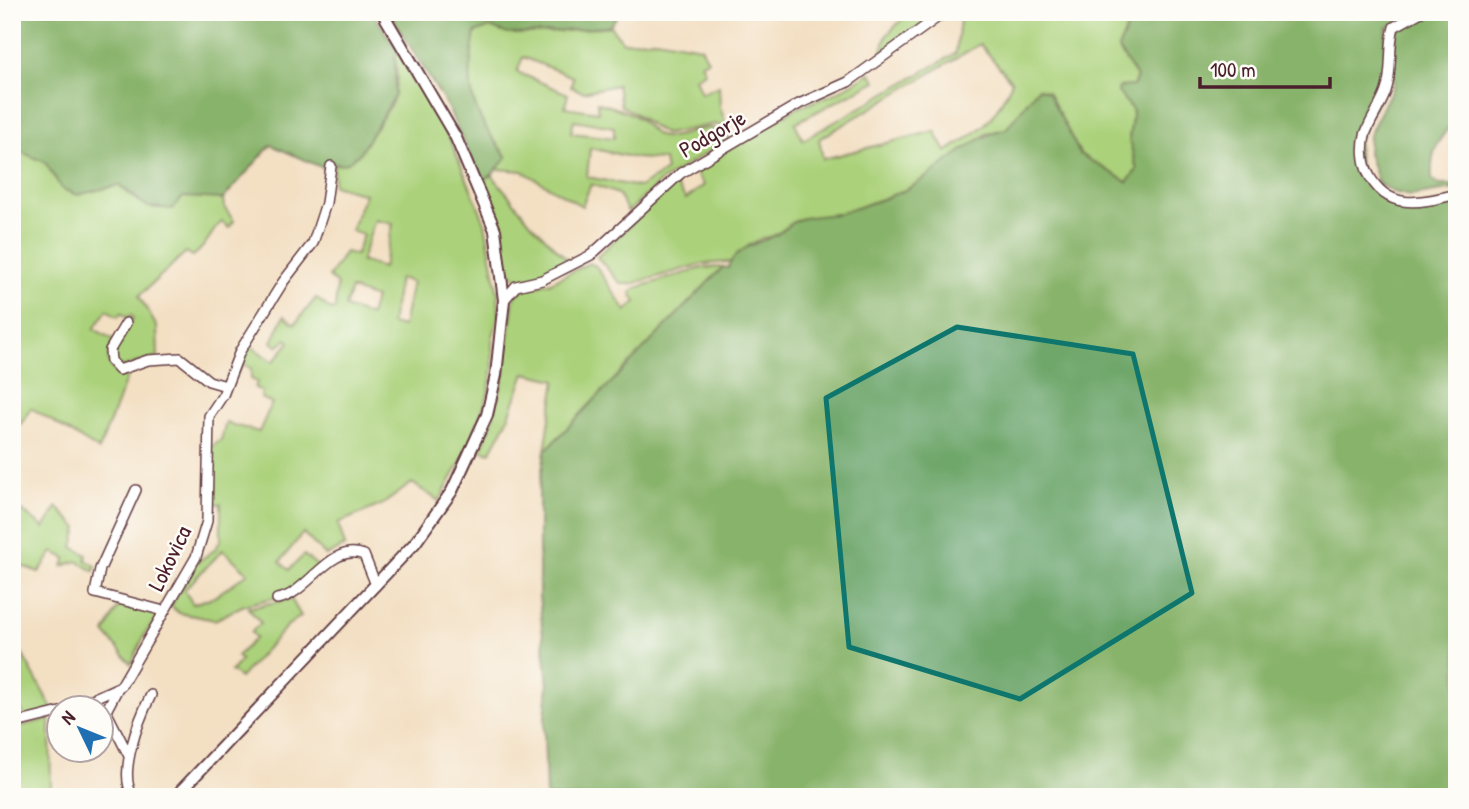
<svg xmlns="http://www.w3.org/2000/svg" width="1469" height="809" font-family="'Patrick Hand',sans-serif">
<rect width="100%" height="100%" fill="#fdfcf7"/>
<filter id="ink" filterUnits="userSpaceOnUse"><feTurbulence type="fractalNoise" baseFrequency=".0143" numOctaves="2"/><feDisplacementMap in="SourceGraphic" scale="14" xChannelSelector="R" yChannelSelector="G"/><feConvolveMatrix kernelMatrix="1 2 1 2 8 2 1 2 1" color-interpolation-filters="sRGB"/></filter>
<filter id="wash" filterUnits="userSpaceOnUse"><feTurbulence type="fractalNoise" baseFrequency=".00686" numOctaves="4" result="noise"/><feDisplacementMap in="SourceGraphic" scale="28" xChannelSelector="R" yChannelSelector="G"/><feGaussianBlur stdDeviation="1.57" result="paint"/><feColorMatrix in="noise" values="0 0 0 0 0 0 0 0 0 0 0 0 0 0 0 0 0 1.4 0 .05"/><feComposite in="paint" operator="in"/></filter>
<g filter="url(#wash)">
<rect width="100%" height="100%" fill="#f3dfc2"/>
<path fill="#abd17a" stroke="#7a7852" stroke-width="2" fill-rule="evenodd" d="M909,12H941L886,54L882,51L886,36Z
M961,12H1159L1127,28L1118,49L1137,77L1133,86L1127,88L1133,111L1129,139L1137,170L1127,182L1080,154L1048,92L1038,88L1006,129L987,133L949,163L906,190L832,217L803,218L771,237L762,238L748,246L730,262L702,264L631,284H621L597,257L674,182L686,199L704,185L693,170L797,108L836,93L870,73L876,81L795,123L803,140L956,53ZM980,44L1012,82C992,123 984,128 946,152L935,131L823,159L819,139Z
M610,26L623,42L656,39L701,47L708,60L701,63L705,72L695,78L701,93L719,86L720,107L727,127L715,124L666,134C651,129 640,113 621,106L617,85L583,92L571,87L573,77L523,57L517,72L568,94L565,107L598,112L597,102C610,107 628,110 638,118C647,124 652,136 664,137C686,139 713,115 730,138L660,182L628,212L618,194L591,184L582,206L522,171L496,169L507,157C470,111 465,91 474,33L490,27L508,34L546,33ZM574,120L614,127V138L571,133ZM590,148L635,158L664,160L666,171L639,187L587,177Z
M399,53L450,140L477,203L485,223L498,294L499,314L492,340L493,368L488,394L468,449L439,501L412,483L383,504L338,523L345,546L326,556L303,533L280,562L289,570L304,555L320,568L282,596L244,605L215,620L179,613L171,606L195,564L214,550L221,540V504L211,503V447L221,440L226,423L259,432L272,403L261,398L262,391L255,388L257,382L251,379V368L243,364L237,375L233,373L248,344L273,362L290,342L287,339L278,347L272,342L284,316L295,324L316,298L331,310L335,309L337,285L329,277L345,252L356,255L363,235L351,231L365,194L333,185L334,163L340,165L359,154L392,102L397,79L395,56ZM375,220L393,224L383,268L361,261ZM399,278L412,282L403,327L391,324ZM351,289L375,298L370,316L345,307ZM223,550L248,573L214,597L193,604L184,590Z
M12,139L21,152L45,162L62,189L77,195L118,185L139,202L183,196L223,199L224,207L234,221L229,228L222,222C213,227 208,246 193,256L186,252L139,296L157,327L158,357L122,367L113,360V352L133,318L131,315L127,318L121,313L118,317L107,310L94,329L114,340C105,356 105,371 127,377L99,450L31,408L21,424L12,418Z
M492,175L531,223L571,263L527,279H520L507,271L502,223L481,180Z
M589,263L596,266L626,311L636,302L631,293L636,288L702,268L723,267L545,451L556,380L525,373L507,421L490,453L481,450L491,425L504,376L514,297L522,290L551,282Z
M12,503L44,528L57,507L78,528L73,547L87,555L86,560L96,566L94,571L77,561L63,566L66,558L53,552L39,572L13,563Z
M291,599L301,616L287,626L240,678L231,671L241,660L237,656L256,638L251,632L261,623L248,608Z
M119,605L150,610L158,618L146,632L131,664L105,633Z
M15,641L53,710L26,720L13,692L20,689L17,682L12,683V642Z
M50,719L51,795L12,797V728Z"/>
<path fill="#88b36a" stroke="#69694a" stroke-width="2" d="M12,12H372L399,53L395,56V96L359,154L345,164L325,163L323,168L271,145L223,199L183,197L172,209L148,207L119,185L77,195L62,189L45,162L21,152L12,139Z
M389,12H620L610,26L546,33L508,34L490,27L475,33C465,92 470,111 507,157L492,175L481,180L447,106Z
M1159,12H1413L1387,28C1383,47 1389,68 1384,86C1380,104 1366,117 1361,134C1356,150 1358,166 1366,180C1386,214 1424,208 1457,199V797H546L544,728L548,685L539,596V489L545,451L723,267L728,268C734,248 758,243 774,236C784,231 790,222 800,219C816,214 832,217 847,211C867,204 889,198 907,189C941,171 972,136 1006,129L1038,88L1048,92L1080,154L1127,182L1137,170L1129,139L1133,111L1118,92L1119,87L1133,86L1137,77L1118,49L1127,28Z
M1434,12H1457V118C1438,139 1430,150 1432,180L1439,185H1454L1455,189L1410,196L1393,192L1378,183L1368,153L1369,135L1393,87L1395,34L1401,27Z"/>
</g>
<g filter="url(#ink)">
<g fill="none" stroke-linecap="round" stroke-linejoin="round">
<g stroke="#633c42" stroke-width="12">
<path id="minor" d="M1421,12L1394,27C1388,47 1393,71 1386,91C1381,106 1370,120 1365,135C1362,147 1363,162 1368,173C1387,212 1420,203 1457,194
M504,300L516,286L542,280L591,255L681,173L799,104L848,82L938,17L951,12
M126,323L110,350L111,361L119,370L148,360L180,358L209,381L226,386
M136,490L100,569L95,593L164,611
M277,599C308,595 330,541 364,555L376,585
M117,690L106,711L129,756
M72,708L121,686L196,557L207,521L209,416L223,395L240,351L283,282L313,243L326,203L331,166
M12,724L60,712
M134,797C116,776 140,717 151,695"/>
</g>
<g stroke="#633c42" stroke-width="14">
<path id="major" d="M175,797L415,543L452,491L487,415L496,375L504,300L495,230L456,138L382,12"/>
</g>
<use href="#minor" stroke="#fff" stroke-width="9"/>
<use href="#major" stroke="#fff" stroke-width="10"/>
</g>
</g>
<path fill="#0f766e" fill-opacity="0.2" stroke="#0f766e" stroke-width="5" stroke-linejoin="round" d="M957,327L1133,354L1192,593L1020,699L849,647L826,398Z"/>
<g text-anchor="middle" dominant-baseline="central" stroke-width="5" stroke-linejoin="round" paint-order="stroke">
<g font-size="23" fill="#4a1f2b" stroke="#fdfcf7">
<text transform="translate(712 133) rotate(-30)">Podgorje</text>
<text transform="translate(169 558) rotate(-64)">Lokovica</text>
</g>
</g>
<rect width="1469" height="809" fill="none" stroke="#fdfcf7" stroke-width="42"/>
<g transform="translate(80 729) rotate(313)"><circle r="33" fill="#fdfcf7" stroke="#b5a4a5" stroke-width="2"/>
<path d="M0-5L12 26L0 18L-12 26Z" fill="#1f6fb2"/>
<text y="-10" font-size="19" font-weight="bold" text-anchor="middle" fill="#4a1f2b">N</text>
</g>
<path d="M1200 77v10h130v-10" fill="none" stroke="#4a1f2b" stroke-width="3.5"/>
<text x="1210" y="77" font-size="21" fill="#4a1f2b" stroke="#fdfcf7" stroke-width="5" paint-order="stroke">100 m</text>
</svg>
